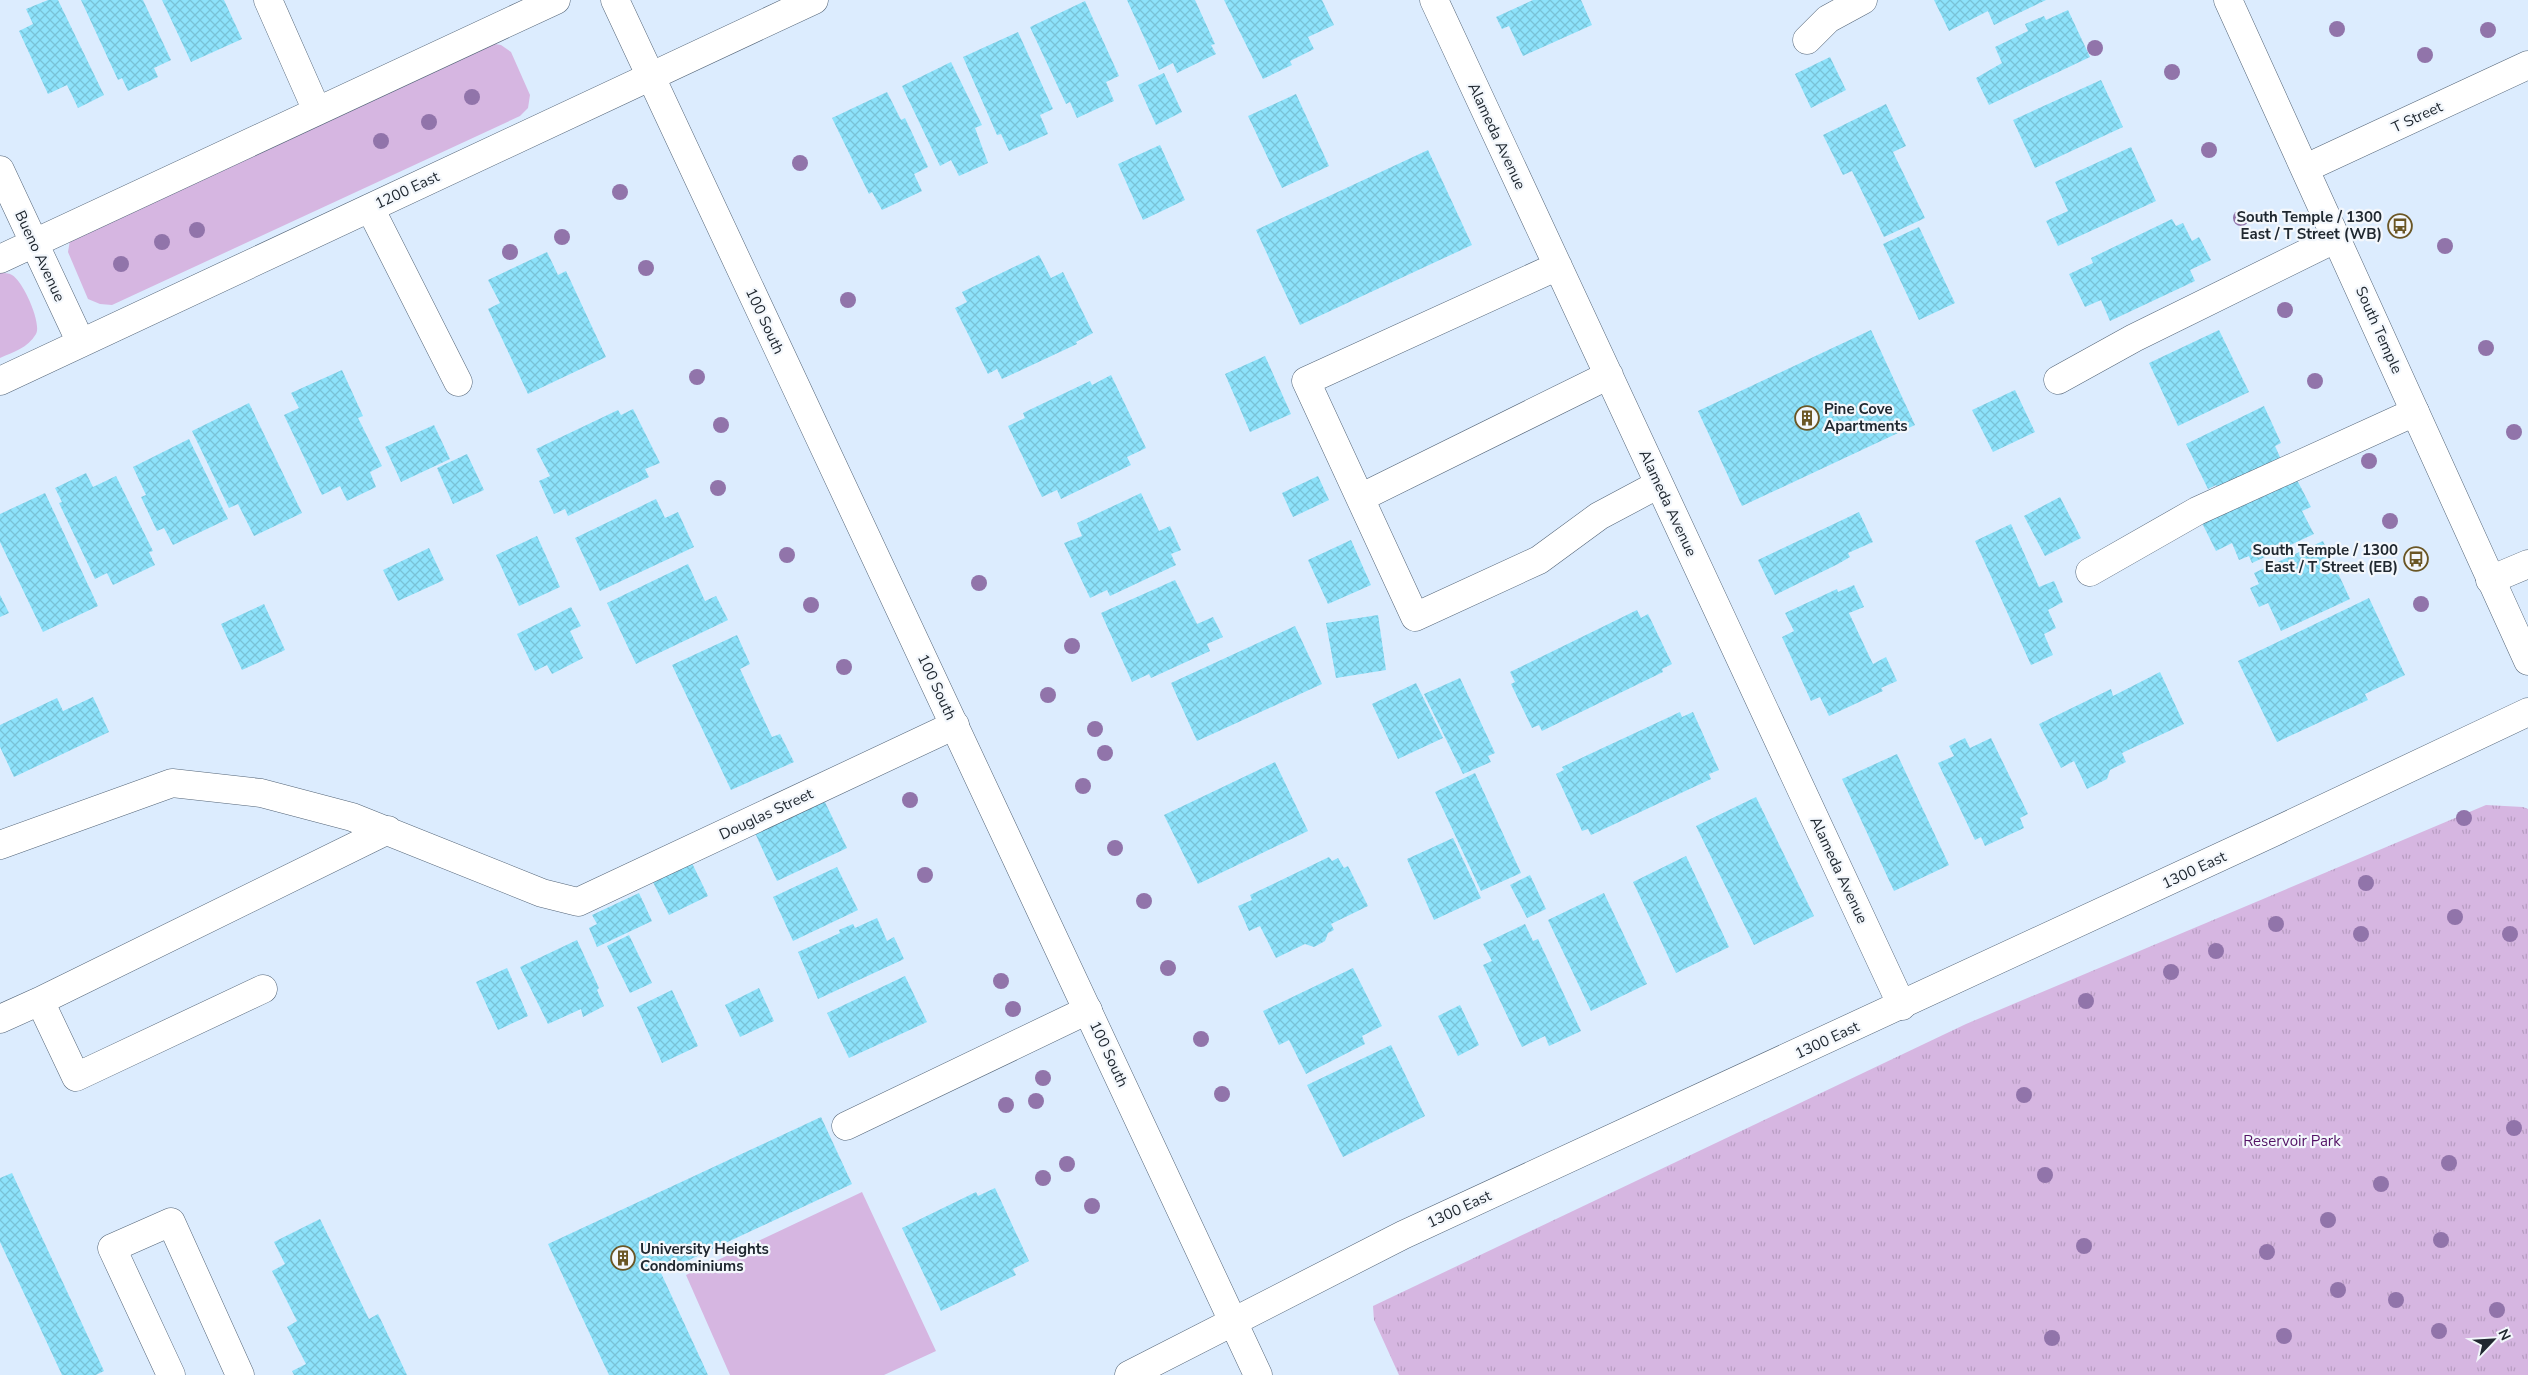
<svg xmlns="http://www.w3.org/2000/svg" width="2528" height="1375" font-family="'Nunito Sans',sans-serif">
<defs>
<pattern id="park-tufts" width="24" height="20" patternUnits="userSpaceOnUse" patternTransform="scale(1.25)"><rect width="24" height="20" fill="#d6b6e1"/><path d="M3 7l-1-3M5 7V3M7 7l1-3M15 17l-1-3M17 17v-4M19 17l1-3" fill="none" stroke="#b79cc1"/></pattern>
<pattern id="building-cross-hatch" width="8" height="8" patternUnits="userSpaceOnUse" patternTransform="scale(1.25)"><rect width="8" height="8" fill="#8de2fb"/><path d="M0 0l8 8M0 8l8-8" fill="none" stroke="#79c2d7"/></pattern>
</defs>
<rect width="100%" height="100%" fill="#dcecfe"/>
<path fill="#d6b6e1" d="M489,43L501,45L511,52L530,95L528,108L520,116L112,305L100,304L88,299L68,252L70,240Z
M0,273C4,273 9,273 12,275C23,281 42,323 36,334C28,348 13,352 0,358Z
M862,1192L936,1351L884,1375H730L686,1275Z"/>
<path fill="url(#park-tufts)" d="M2486,805L2523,807L2528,809V1375H1399L1374,1320L1373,1306L1966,1024Z"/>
<path fill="url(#building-cross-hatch)" d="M48,0H58L104,95L78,108L67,85L48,94L19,31L33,24L26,9Z
M81,0H143L171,60L154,68L158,77L128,91L122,78L118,80Z
M162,0H224L242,39L191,62Z
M1127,0H1195L1215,44L1211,45L1216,54L1177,73L1173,63L1159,70Z
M1224,0H1322L1334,25L1308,37L1314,49L1290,61L1292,65L1263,79Z
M1533,0H1581L1592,25L1523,56L1509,26L1502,29L1496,17Z
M1934,0H2046L1994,25L1988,11L1949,31Z
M1085,1L1119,76L1106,82L1114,101L1077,118L1070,102L1066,104L1030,27Z
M2068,10L2090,57L1989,105L1976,78L2002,63L1995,47L2028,31L2025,24L2044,16L2046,20Z
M1018,32L1053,109L1040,115L1048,134L1009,151L1001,134L997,135L963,57Z
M1830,57L1846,90L1811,108L1795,74Z
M951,62L982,125L975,128L988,163L959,176L951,160L940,166L902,86Z
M1164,73L1182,112L1156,125L1138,85Z
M2101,80L2123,127L2035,168L2013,120Z
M887,92L901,120L905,118L928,167L914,174L922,191L882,210L872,192L869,194L832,118Z
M1296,94L1329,166L1282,188L1248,116Z
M1886,104L1906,146L1893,152L1925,218L1884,237L1852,171L1843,175L1823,135Z
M1160,145L1185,200L1143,220L1118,164Z
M2131,147L2156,201L2058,246L2046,221L2068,211L2055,182Z
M1428,150L1472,245L1300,325L1256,230Z
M2172,219L2176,226L2183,223L2192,241L2199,237L2211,260L2190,270L2195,281L2110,321L2101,300L2085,307L2069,274L2093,263L2091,258Z
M1919,227L1955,303L1919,320L1883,244Z
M547,252L558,275L566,271L606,357L528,394L488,309L500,303L488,280Z
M1039,255L1051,278L1063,272L1093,333L1076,342L1077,344L1002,379L997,369L988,374L955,308L967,302L962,292Z
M1871,330L1915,425L1742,506L1698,411Z
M2219,330L2249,392L2178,426L2149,363Z
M1265,356L1291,414L1250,432L1225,374Z
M342,370L363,416L358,418L382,466L370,472L376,487L347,501L340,486L322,495L284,415L299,408L291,393Z
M1111,375L1146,448L1127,457L1131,465L1061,499L1057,490L1042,497L1008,426L1025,418L1023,413L1090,381L1092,385Z
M2015,390L2035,432L1993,452L1972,410Z
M249,403L302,513L254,536L238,504L229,508L192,431Z
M2264,406L2281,443L2275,446L2284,466L2222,495L2216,485L2208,489L2186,444Z
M633,409L660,463L645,469L649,477L568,516L565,509L554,514L539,481L550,476L536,449L618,410L621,415Z
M434,425L450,459L401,482L385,447Z
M189,439L228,519L173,545L164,528L157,531L141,497L146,495L133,467Z
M467,454L484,490L453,504L437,468Z
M86,473L93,487L116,476L153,551L149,552L155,565L113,585L107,573L95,579L59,503L62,502L55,488Z
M2294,474L2311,507L2302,511L2314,534L2252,563L2249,556L2239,560L2232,543L2216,551L2201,521Z
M1318,476L1329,500L1293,517L1282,493Z
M45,493L98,606L43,632L0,542V514Z
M1141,493L1159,531L1170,526L1181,550L1171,554L1176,565L1110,596L1107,590L1090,598L1064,543L1082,536L1077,523Z
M2060,497L2081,538L2045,556L2024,516Z
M656,499L665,518L678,512L694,547L600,591L575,538Z
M1859,512L1873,542L1848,553L1850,557L1838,564L1775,595L1758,560Z
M2011,524L2039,587L2054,581L2063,602L2048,610L2056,628L2044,634L2053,655L2031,665L1975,541Z
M537,536L560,587L519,606L496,555Z
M1351,540L1371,585L1328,604L1308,560Z
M2323,541L2350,599L2281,631L2268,603L2259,607L2250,588L2259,584L2254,573Z
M429,548L444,580L398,601L383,570Z
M688,564L705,601L716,596L728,620L636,664L607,603Z
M1175,580L1197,624L1213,617L1223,637L1207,644L1210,651L1151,678L1149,674L1132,682L1101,613Z
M1854,585L1864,607L1849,613L1873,664L1886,657L1897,681L1881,688L1883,691L1829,716L1820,697L1811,701L1782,637L1794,631L1785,613L1837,589L1838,592Z
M0,595L9,613L0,617Z
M2369,598L2405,675L2365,694L2368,700L2277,742L2238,661Z
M264,604L285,650L242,670L221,624Z
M571,607L581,626L570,631L583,658L552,674L547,665L535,671L517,634Z
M1637,610L1641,618L1648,614L1672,664L1662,669L1663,672L1542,731L1539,725L1532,728L1511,684L1515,682L1510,672Z
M1378,615L1386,670L1336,678L1326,623Z
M1295,626L1322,684L1197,741L1171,683Z
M737,635L750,664L740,669L772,737L780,734L794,762L731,790L672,665Z
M2160,672L2184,724L2122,753L2126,762L2110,770L2107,779L2087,789L2074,761L2061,768L2039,724L2111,689L2113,696Z
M1460,678L1495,753L1488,756L1491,762L1463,774L1424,694Z
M1416,683L1443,738L1398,759L1372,704Z
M93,697L109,732L14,777L0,747V725L57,698L63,711Z
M1680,712L1682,717L1693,712L1719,770L1709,774L1711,779L1591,835L1588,829L1582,831L1556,774L1564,770L1562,767Z
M1965,738L1970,748L1991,738L2028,814L2020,818L2024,828L1985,846L1981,837L1975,840L1938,763L1954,756L1949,746Z
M1897,754L1949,865L1894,891L1842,779Z
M1275,762L1308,831L1198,884L1164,815Z
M1475,773L1521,873L1481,891L1435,792Z
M1756,797L1814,916L1754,945L1696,826Z
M824,800L847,848L777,881L755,833Z
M1453,838L1481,898L1434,920L1407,859Z
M1686,856L1729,947L1676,973L1633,882Z
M1329,857L1332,861L1338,858L1344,868L1348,866L1368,906L1331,924L1334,930L1328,933L1325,941L1314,947L1305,944L1276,958L1260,926L1249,931L1238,906L1252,900L1250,895Z
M690,859L708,896L669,915L651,878Z
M837,867L858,910L793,941L773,897Z
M1530,875L1546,909L1527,918L1510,885Z
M639,893L652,921L597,947L589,928L597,924L592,915Z
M1604,893L1647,984L1591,1011L1548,920Z
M877,918L887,941L894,937L904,959L818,999L798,952L840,933L839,930L853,924L855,928Z
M1525,924L1533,941L1538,939L1581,1031L1549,1046L1545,1036L1522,1047L1483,965L1492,961L1483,944Z
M629,935L652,983L630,993L607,946Z
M577,940L599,988L597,990L604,1006L583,1017L581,1009L548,1024L520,967Z
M507,968L528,1016L498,1030L476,982Z
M1353,968L1382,1026L1362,1036L1365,1044L1306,1074L1289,1040L1279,1045L1263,1011Z
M905,976L927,1022L849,1058L827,1013Z
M759,988L774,1021L740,1037L725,1005Z
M672,990L698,1046L662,1063L637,1007Z
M1460,1005L1479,1045L1458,1056L1438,1016Z
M1391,1045L1425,1116L1343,1157L1307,1085Z
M821,1117L852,1184L661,1273L708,1375H609L548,1244Z
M12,1173L104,1371L96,1375H62L0,1242V1178Z
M995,1188L1029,1261L1013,1269L1016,1275L941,1311L902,1228L976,1192L978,1196Z
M320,1219L369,1319L378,1314L407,1375H294L292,1371L306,1364L287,1327L297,1321L272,1271L285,1264L274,1242Z"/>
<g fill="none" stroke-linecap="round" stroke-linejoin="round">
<g stroke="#536477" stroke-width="29">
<path id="minor" d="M268,0L317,111
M1434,0L1902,1006
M1807,40L1828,19L1863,0
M2306,168L2528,65
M0,170L81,343
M370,208L458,382
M0,259L556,0
M1558,266L1306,381L1415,617L1539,560L1599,516L1659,484
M2058,380L2134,338L2337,238
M0,381L814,0
M1360,498L1609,375
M2090,572L2197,511L2415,412
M2490,580L2528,564
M0,845L172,783L261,793L352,817L542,893L578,902L955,725
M263,989L76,1077L40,1001L388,830
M0,1019L40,1001
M846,1126L1088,1010
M171,1375L112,1248L171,1222L240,1375"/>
</g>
<g stroke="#536477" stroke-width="29">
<path id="major" d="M615,0L1258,1375
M2228,0L2528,661
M1129,1375L1403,1235L2274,832L2528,712"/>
</g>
<use href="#minor" stroke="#fff" stroke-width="28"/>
<use href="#major" stroke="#fff" stroke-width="28"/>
</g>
<g fill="#9174aa">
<circle cx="2337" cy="29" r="8"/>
<circle cx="2488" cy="30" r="8"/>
<circle cx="2095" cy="48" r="8"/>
<circle cx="2425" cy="55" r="8"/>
<circle cx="2172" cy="72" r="8"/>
<circle cx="472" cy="97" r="8"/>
<circle cx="429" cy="122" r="8"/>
<circle cx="381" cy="141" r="8"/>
<circle cx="2209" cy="150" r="8"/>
<circle cx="800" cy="163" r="8"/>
<circle cx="620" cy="192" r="8"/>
<circle cx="2241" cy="218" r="8"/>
<circle cx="197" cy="230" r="8"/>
<circle cx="562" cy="237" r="8"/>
<circle cx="162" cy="242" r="8"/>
<circle cx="2445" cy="246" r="8"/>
<circle cx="510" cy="252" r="8"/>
<circle cx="121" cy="264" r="8"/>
<circle cx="646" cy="268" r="8"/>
<circle cx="848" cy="300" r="8"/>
<circle cx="2285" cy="310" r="8"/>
<circle cx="2486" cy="348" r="8"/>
<circle cx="697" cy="377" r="8"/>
<circle cx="2315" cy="381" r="8"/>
<circle cx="721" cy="425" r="8"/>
<circle cx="2514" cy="432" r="8"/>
<circle cx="2369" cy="461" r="8"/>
<circle cx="718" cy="488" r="8"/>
<circle cx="2390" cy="521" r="8"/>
<circle cx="787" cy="555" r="8"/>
<circle cx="979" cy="583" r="8"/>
<circle cx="2421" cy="604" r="8"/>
<circle cx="811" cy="605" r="8"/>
<circle cx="1072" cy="646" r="8"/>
<circle cx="844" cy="667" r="8"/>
<circle cx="1048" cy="695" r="8"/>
<circle cx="1095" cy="729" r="8"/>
<circle cx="1105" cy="753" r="8"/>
<circle cx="1083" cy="786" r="8"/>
<circle cx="910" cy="800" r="8"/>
<circle cx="2464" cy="818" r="8"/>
<circle cx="1115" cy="848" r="8"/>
<circle cx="925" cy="875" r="8"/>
<circle cx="2366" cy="883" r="8"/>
<circle cx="1144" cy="901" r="8"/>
<circle cx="2455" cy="917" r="8"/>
<circle cx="2276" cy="924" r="8"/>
<circle cx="2361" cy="934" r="8"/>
<circle cx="2510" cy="934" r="8"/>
<circle cx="2216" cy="951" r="8"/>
<circle cx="1168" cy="968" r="8"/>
<circle cx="2171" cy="972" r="8"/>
<circle cx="1001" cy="981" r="8"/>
<circle cx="2086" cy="1001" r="8"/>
<circle cx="1013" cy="1009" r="8"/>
<circle cx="1201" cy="1039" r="8"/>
<circle cx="1043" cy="1078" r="8"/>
<circle cx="1222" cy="1094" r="8"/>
<circle cx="2024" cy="1095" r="8"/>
<circle cx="1036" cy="1101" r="8"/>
<circle cx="1006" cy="1105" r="8"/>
<circle cx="2514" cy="1128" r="8"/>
<circle cx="2449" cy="1163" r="8"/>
<circle cx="1067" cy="1164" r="8"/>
<circle cx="2045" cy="1175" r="8"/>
<circle cx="1043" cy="1178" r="8"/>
<circle cx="2381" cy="1184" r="8"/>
<circle cx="1092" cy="1206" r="8"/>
<circle cx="2328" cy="1220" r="8"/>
<circle cx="2441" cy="1240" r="8"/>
<circle cx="2084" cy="1246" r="8"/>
<circle cx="2267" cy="1252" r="8"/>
<circle cx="2338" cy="1290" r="8"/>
<circle cx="2396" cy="1300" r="8"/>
<circle cx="2497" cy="1310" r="8"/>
<circle cx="2439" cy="1331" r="8"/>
<circle cx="2284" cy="1336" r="8"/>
<circle cx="2052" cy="1338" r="8"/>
</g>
<defs>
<g id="bus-ring" transform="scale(1.25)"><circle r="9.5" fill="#f3f7fc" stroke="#6a5625" stroke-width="1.5"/><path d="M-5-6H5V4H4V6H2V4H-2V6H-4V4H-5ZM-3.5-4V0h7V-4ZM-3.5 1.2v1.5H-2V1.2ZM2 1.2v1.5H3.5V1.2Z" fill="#6a5625"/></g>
<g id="building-ring" transform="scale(1.25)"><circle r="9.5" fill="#f3f7fc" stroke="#6a5625" stroke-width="1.5"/><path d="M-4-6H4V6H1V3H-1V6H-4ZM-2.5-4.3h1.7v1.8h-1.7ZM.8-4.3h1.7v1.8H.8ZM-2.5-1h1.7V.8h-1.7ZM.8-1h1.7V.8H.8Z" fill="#6a5625"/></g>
</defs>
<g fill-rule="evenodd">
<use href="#bus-ring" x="2400" y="226"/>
<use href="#building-ring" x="1807" y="418"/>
<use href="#bus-ring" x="2416" y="559"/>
<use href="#building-ring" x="623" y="1258"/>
</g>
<g text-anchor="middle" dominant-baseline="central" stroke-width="4.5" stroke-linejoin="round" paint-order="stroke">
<g font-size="15" fill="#202830" stroke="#f3f7fc">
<text transform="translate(2417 117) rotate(-25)">T Street</text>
<text transform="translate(1497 136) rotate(65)">Alameda Avenue</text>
<text transform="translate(407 190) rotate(-25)">1200 East</text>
<text transform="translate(40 256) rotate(65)">Bueno Avenue</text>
<text transform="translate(765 321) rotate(65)">100 South</text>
<text transform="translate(2379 330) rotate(66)">South Temple</text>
<text transform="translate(1668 503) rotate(65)">Alameda Avenue</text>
<text transform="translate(937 687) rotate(65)">100 South</text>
<text transform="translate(766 814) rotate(-25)">Douglas Street</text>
<text transform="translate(1839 870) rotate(65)">Alameda Avenue</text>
<text transform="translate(2194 870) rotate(-25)">1300 East</text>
<text transform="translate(1827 1040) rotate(-25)">1300 East</text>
<text transform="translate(1109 1054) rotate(65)">100 South</text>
<text transform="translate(1459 1209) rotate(-25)">1300 East</text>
</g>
<g font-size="15" font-weight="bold" fill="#202830" stroke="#f3f7fc" text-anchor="end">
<text x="2382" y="217">South Temple / 1300<tspan x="2382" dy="17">East / T Street (WB)</tspan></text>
<text x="1824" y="409" text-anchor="start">Pine Cove<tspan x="1824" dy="17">Apartments</tspan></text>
<text x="2398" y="550">South Temple / 1300<tspan x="2398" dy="17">East / T Street (EB)</tspan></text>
<text x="640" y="1249" text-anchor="start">University Heights<tspan x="640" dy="17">Condominiums</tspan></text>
</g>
<g font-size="15" fill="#531265" stroke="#f3f7fc">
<text x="2292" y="1141">Reservoir Park</text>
</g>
</g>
<g transform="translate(2493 1340) rotate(65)" stroke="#f3f7fc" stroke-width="4" paint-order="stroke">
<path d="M0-4L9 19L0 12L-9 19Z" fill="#202830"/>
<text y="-8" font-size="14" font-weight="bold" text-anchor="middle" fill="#202830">N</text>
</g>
</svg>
